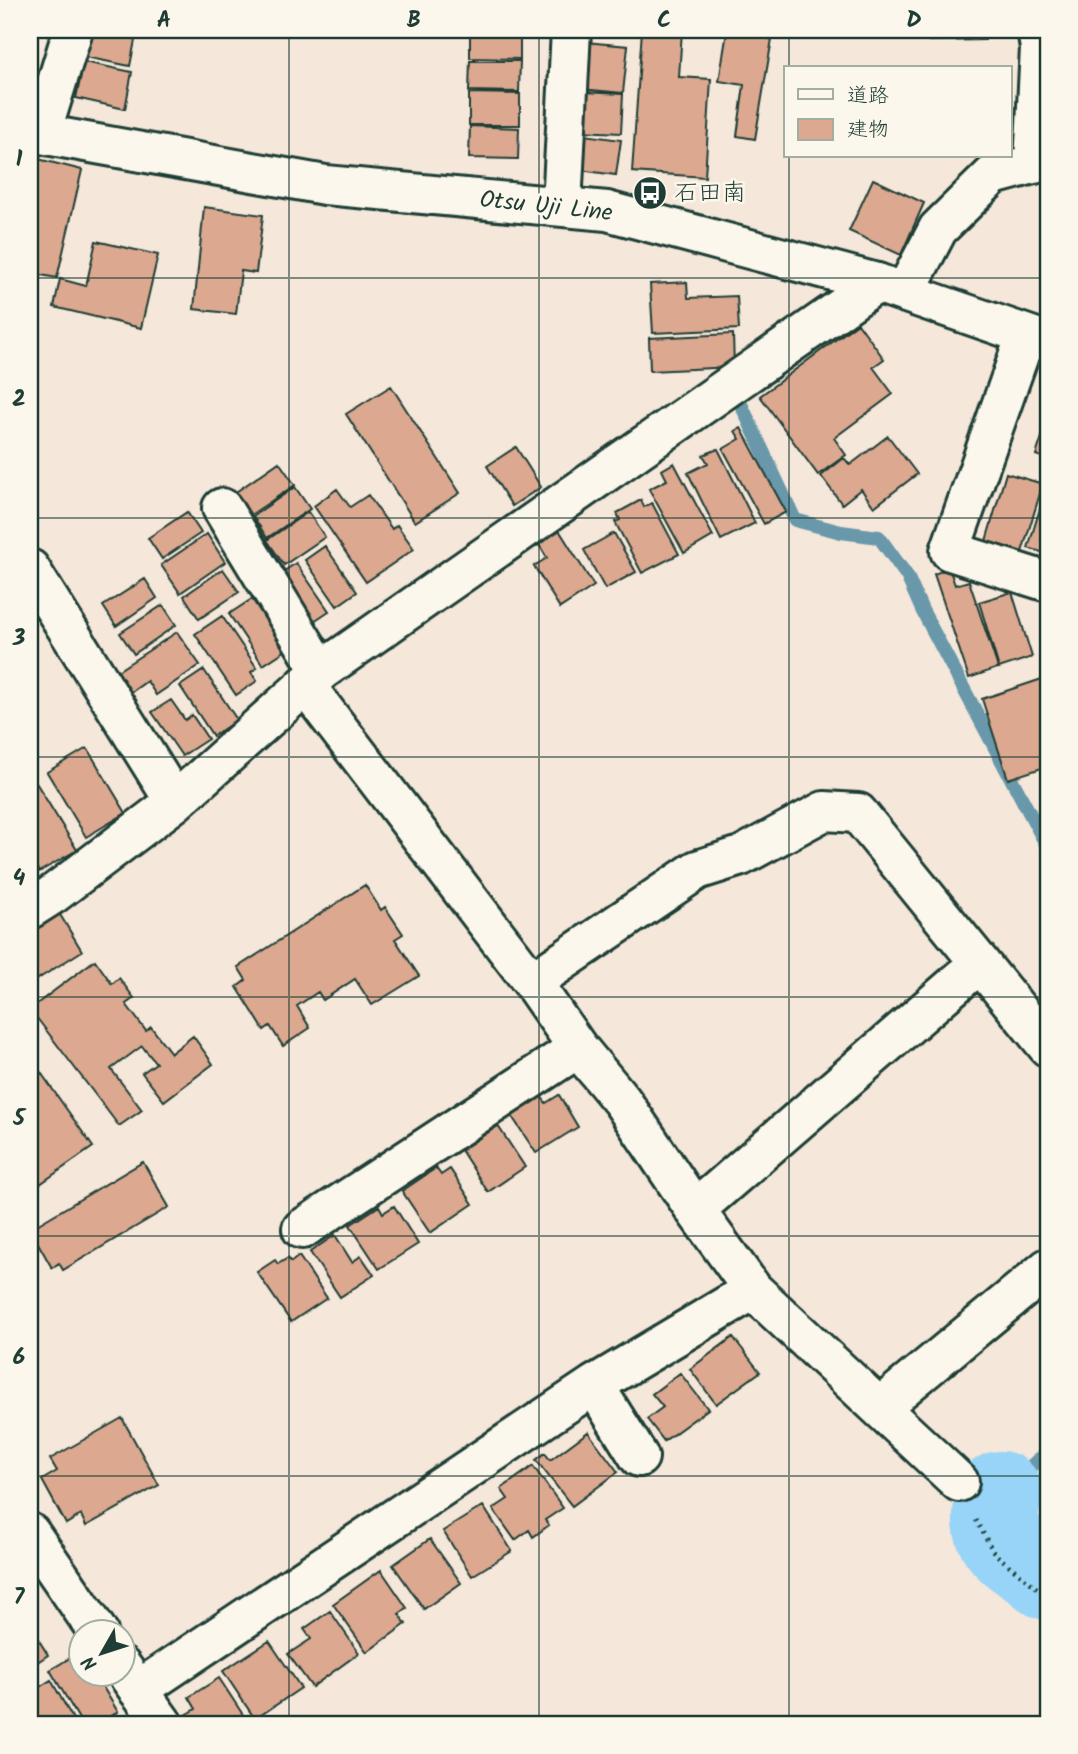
<svg xmlns="http://www.w3.org/2000/svg" width="1078" height="1754" font-family="Kalam,'Klee One',sans-serif">
<rect width="100%" height="100%" fill="#f5e7da"/>
<filter id="ink" filterUnits="userSpaceOnUse"><feTurbulence type="fractalNoise" baseFrequency=".0143" numOctaves="2"/><feDisplacementMap in="SourceGraphic" scale="14" xChannelSelector="R" yChannelSelector="G"/><feConvolveMatrix kernelMatrix="1 2 1 2 8 2 1 2 1" color-interpolation-filters="sRGB"/></filter>
<g filter="url(#ink)">
<g fill="none" stroke-linecap="round" stroke-linejoin="round">
<path stroke="#6798aa" stroke-width="14" d="M740,402L795,520L841,532L879,537L907,576L922,610L1048,848
M1000,1494L1048,1451"/>
<path stroke="#97d4f8" stroke-width="86" d="M1000,1494C984,1545 1016,1550 1048,1577"/>
</g>
<path fill="#dca890" stroke="#1f3d34" stroke-width="2" d="M89,30H137L130,66L85,57Z
M642,30H682L679,77L711,79L705,177L632,172Z
M929,30H985V40L929,41Z
M470,31H520V59L470,58Z
M727,32L772,39L755,139L737,136L744,85L719,81Z
M585,42L628,46L623,93L581,89Z
M470,61H520L519,92L469,91Z
M84,62L132,72L125,109L76,98Z
M582,92L623,94L621,133L579,131Z
M469,93L520,94V125H469Z
M470,126L519,128L518,159L469,158Z
M577,134L621,140L616,175L572,169Z
M30,157L82,170L57,278L41,275L36,295L30,294Z
M873,179L924,203L901,255L849,231Z
M204,207L263,215L256,273L241,271L236,314L194,309Z
M96,241L158,255L141,328L54,307L60,279L86,286Z
M687,282L688,298L737,296L739,329L653,333L650,284Z
M858,323L884,359L873,367L893,394L834,438L846,455L818,475L760,396Z
M733,334L734,367L650,371L649,338Z
M391,386L460,493L415,522L346,414Z
M1048,419V459L1036,455Z
M741,428L786,512L764,524L723,449L740,439L735,431Z
M888,436L917,474L874,507L861,489L842,504L821,476L844,458L850,465Z
M516,447L541,487L512,506L487,466Z
M718,449L755,523L721,540L688,473L708,463L703,455Z
M279,462L295,485L249,516L233,494Z
M674,463L713,536L684,553L649,489L667,480L662,470Z
M1006,473L1043,484L1022,552L986,541Z
M1048,482V554L1028,548Z
M295,487L310,509L267,538L253,516Z
M337,489L350,507L368,495L392,529L397,525L414,549L366,582L314,506Z
M641,500L644,507L652,503L679,554L642,573L615,522L620,520L617,513Z
M187,512L201,533L162,559L148,538Z
M308,512L325,537L284,565L267,540Z
M559,530L594,586L560,608L534,566L547,558L538,543Z
M614,533L636,572L605,589L584,550Z
M207,534L225,562L180,593L161,565Z
M325,546L357,592L337,606L305,560Z
M296,563L329,611L314,621L280,574Z
M949,568L955,585L969,581L998,668L969,678L934,574Z
M223,569L239,592L199,619L184,596Z
M145,579L157,598L116,626L103,606Z
M1012,592L1032,657L999,668L979,602Z
M252,599L286,650L263,665L229,614Z
M163,605L176,625L134,654L120,633Z
M222,616L257,668L251,672L257,681L236,695L195,634Z
M177,632L200,665L156,695L147,681L130,693L116,672Z
M204,670L237,720L213,736L180,686Z
M1048,677V766L1008,779L982,699Z
M171,700L185,720L192,715L208,739L182,756L152,712Z
M87,748L126,813L86,837L47,772Z
M32,776L77,850L39,872L30,856V778Z
M365,885L381,910L385,907L403,934L395,939L419,976L372,1005L355,979L323,1000L318,992L297,1006L310,1028L283,1046L270,1026L264,1030L237,987L246,980L238,967Z
M59,913L82,951L30,984V931Z
M95,960L112,984L119,978L134,998L126,1004L146,1031L151,1027L171,1053L193,1036L213,1064L164,1101L142,1073L156,1063L142,1046L111,1069L142,1110L119,1126L30,1009Z
M30,1057L93,1147L30,1191Z
M559,1095L578,1127L536,1153L511,1115L541,1096L546,1103Z
M498,1126L525,1167L488,1192L461,1150Z
M143,1162L169,1207L63,1270L59,1263L52,1268L30,1229Z
M436,1168L441,1175L450,1169L473,1204L430,1233L402,1191Z
M379,1206L383,1213L394,1206L418,1244L379,1269L350,1225Z
M335,1235L352,1262L361,1256L374,1275L340,1297L310,1252Z
M299,1256L327,1298L291,1322L257,1272L275,1260L278,1264L288,1258L291,1262Z
M733,1337L760,1372L716,1404L690,1369Z
M680,1373L708,1409L664,1441L647,1419L663,1407L652,1394Z
M122,1418L159,1485L86,1526L81,1515L66,1524L42,1480L57,1471L50,1459Z
M588,1432L618,1472L572,1506L536,1460L545,1453L550,1460Z
M533,1466L563,1508L545,1520L549,1525L533,1537L529,1530L515,1540L493,1509L508,1499L501,1489Z
M483,1506L512,1551L472,1576L443,1531Z
M430,1539L461,1583L424,1609L393,1565Z
M381,1570L407,1608L399,1614L406,1624L367,1652L333,1604Z
M330,1611L359,1653L312,1687L288,1654L311,1639L304,1629Z
M30,1626L48,1655L30,1667Z
M269,1641L301,1688L255,1719L223,1671Z
M80,1652V1674H95L118,1712L97,1724H82L50,1670Z
M219,1678L249,1724H192L186,1715L196,1709L189,1697Z
M51,1680L73,1719L64,1724H30V1693Z"/>
<g fill="none" stroke-linecap="round" stroke-linejoin="round">
<g stroke="#1f3d34" stroke-width="44">
<path id="minor" d="M41,134L73,30
M1034,164L1040,48L1037,30
M562,206L571,30
M905,292L938,229L993,175L1048,160
M1026,335L950,551L1048,582
M222,508L321,671
M30,569L175,802
M305,685L532,982L578,1048L622,1101L695,1210L753,1290L959,1482
M30,909L52,895L175,802L321,671L877,283
M532,982L697,870L741,856L824,811L858,813L1048,1047
M695,1210L980,963
M302,1229L578,1048
M594,1385L639,1457
M880,1407L1048,1268
M30,1533L98,1632
M122,1667L163,1724
M138,1690L594,1385L753,1290"/>
</g>
<g stroke="#1f3d34" stroke-width="44">
<path id="major" d="M30,132L325,185L607,211L877,283L1048,342"/>
</g>
<path stroke="#1f3d34" stroke-width="4.5" stroke-dasharray="2 5" stroke-linecap="butt" d="M976,1520L994,1553L1048,1597"/>
<use href="#minor" stroke="#fbf7ec" stroke-width="38"/>
<use href="#major" stroke="#fbf7ec" stroke-width="38"/>
</g>
</g>
<path fill="none" stroke="#1f3d34" stroke-width="2" stroke-opacity="0.55" d="M289,30V1724M539,30V1724M789,30V68M789,156V1724M30,278H1048M30,518H1048M30,757H1048M30,997H1048M30,1236H1048M30,1476H1048"/>
<defs>
<g id="bus-disc" transform="scale(1.75)"><circle r="9.5" fill="#1f3d34" stroke="#fbf7ec"/><path d="M-5-6H5V4H4V6H2V4H-2V6H-4V4H-5ZM-3.5-4V0h7V-4ZM-3.5 1.2v1.5H-2V1.2ZM2 1.2v1.5H3.5V1.2Z" fill="#fff"/></g>
</defs>
<g fill-rule="evenodd">
<use href="#bus-disc" x="650" y="193"/>
</g>
<g text-anchor="middle" dominant-baseline="central" stroke-width="5" stroke-linejoin="round" paint-order="stroke">
<g font-size="24" fill="#1f3d34" stroke="#fbf7ec" text-anchor="start">
<text x="674" y="193">石田南</text>
</g>
<g font-size="24" fill="#1f3d34" stroke="#fbf7ec">
<text transform="translate(546 207) rotate(6)">Otsu Uji Line</text>
</g>
</g>
<rect width="1078" height="1754" fill="none" stroke="#fbf7ec" stroke-width="77"/>
<rect x="784" y="66" width="228" height="91" fill="#fbf7ec" stroke="#a3ada2" stroke-width="2"/>
<rect x="798" y="89" width="35" height="10" fill="#fbf7ec" stroke="#a3ada2" stroke-width="2"/>
<text x="847" y="102" font-size="21" fill="#1f3d34">道路</text>
<rect x="798" y="119" width="35" height="21" fill="#dca890" stroke="#a3ada2" stroke-width="2"/>
<text x="847" y="136" font-size="21" fill="#1f3d34">建物</text>
<g transform="translate(102 1653) rotate(231)"><circle r="33" fill="#fbf7ec" stroke="#a3ada2" stroke-width="2"/>
<path d="M0-5L12 26L0 18L-12 26Z" fill="#1f3d34"/>
<text y="-10" font-size="19" font-weight="bold" text-anchor="middle" fill="#1f3d34">N</text>
</g>
<rect x="38" y="38" width="1002" height="1678" fill="none" stroke="#1f3d34" stroke-width="2.5"/>
<g font-size="23" text-anchor="middle" font-weight="bold" fill="#1f3d34">
<text x="164" y="27">A</text>
<text x="414" y="27">B</text>
<text x="664" y="27">C</text>
<text x="914" y="27">D</text>
<text x="19" y="166">1</text>
<text x="19" y="406">2</text>
<text x="19" y="645">3</text>
<text x="19" y="885">4</text>
<text x="19" y="1125">5</text>
<text x="19" y="1364">6</text>
<text x="19" y="1604">7</text>
</g>
</svg>
